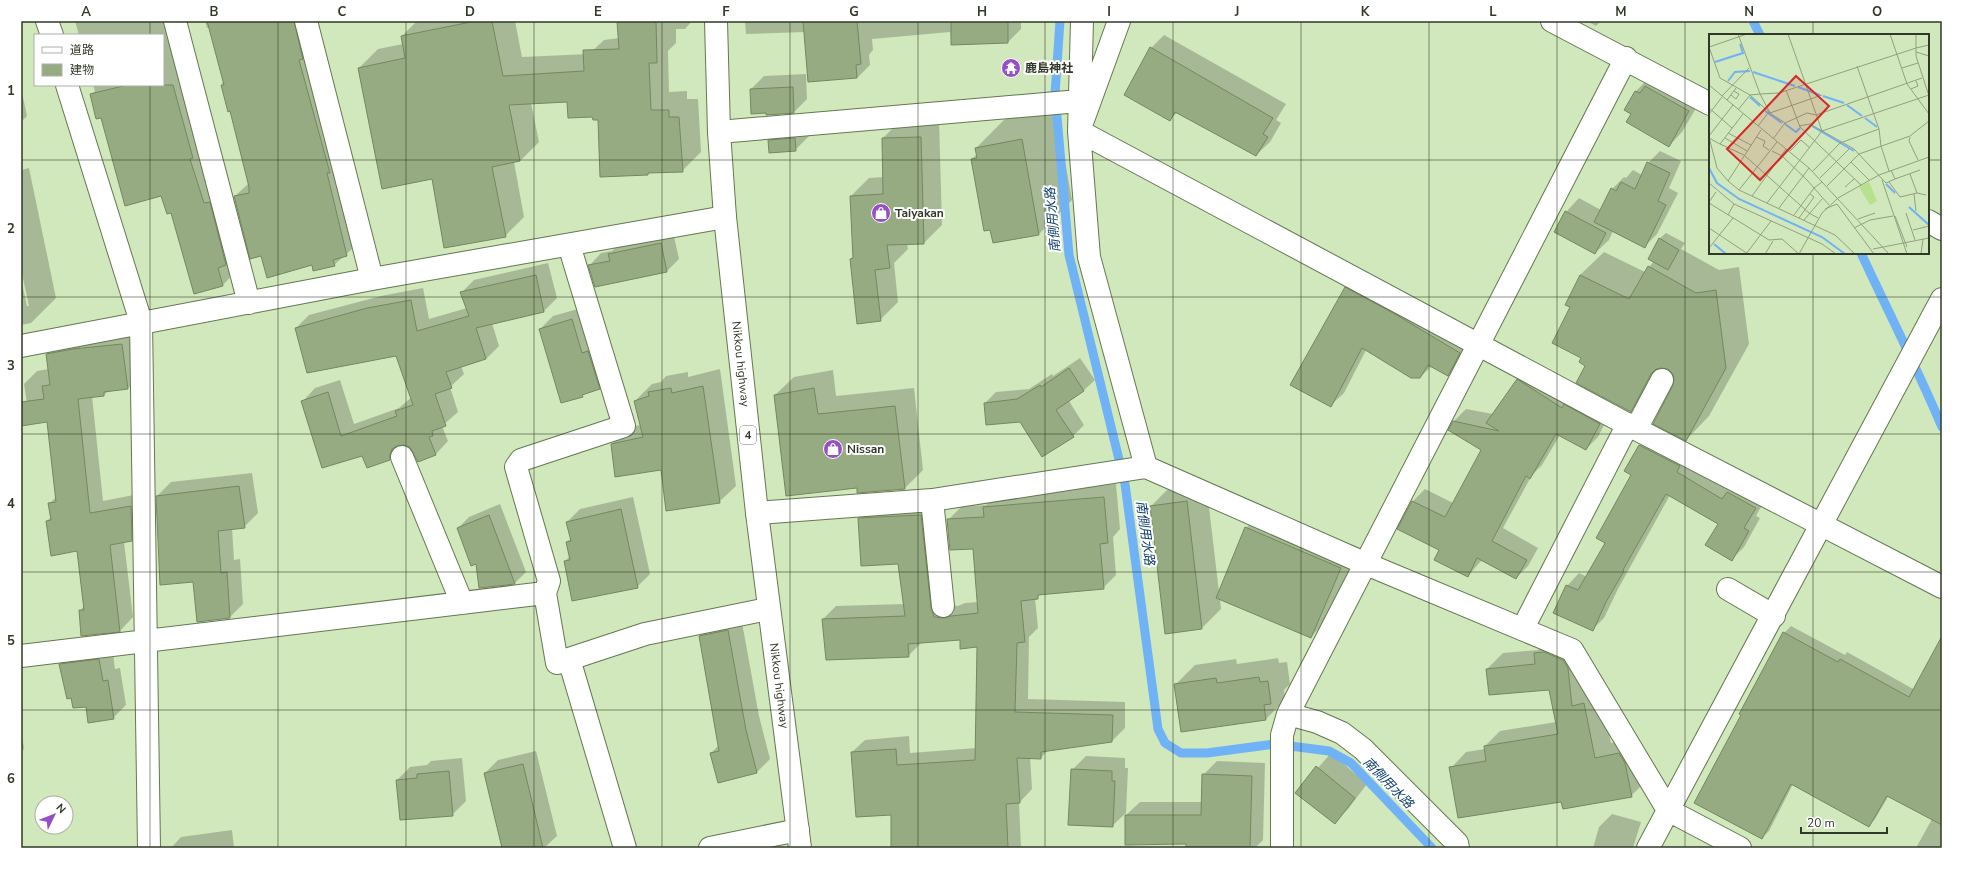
<svg xmlns="http://www.w3.org/2000/svg" width="1963" height="869" font-family="'Nunito Sans','Noto Sans JP',sans-serif">
<rect width="100%" height="100%" fill="#d1e7bc"/>
<path fill="#0003" d="M75,21H176L236,271L223,285L195,293L171,211L162,194L91,95L95,91L93,85H163V35H79Z
M205,21H310L360,242L334,265L312,264L262,255L235,196L249,183L231,110H229L222,83L224,80L210,28H207Z
M417,21H515L522,57L589,54L604,40L619,38L618,21H692L685,29H676V43L668,51L669,92L687,91V99H698L701,152L682,171L649,172L647,174L599,119L568,101L531,103L539,142L520,161L514,162L524,217L505,236L433,178L359,68L378,49L403,44L402,36Z
M745,21H1021V29L1008,42L952,44L950,32L872,39L873,50L869,55L870,65L857,78L805,32L746,34Z
M1587,21H1601L1596,26Z
M1164,35L1286,104L1276,120L1281,123L1270,142L1256,155L1178,112L1170,119L1151,48Z
M806,74L807,99L794,112H767L751,89L764,76Z
M1649,78L1702,98L1682,132L1669,146L1625,110L1636,91Z
M21,88L27,116L21,122Z
M1055,106L1072,200L1039,234L972,159L977,154L976,148L1009,115Z
M939,119L942,225L924,243H907L908,249L894,263L898,302L880,320L851,259L853,257L851,196L869,178L884,177L883,138L901,120Z
M808,125L809,136L795,150L769,141L783,127Z
M1660,151L1681,161L1669,188L1678,193L1657,234L1645,246L1613,231L1609,240L1595,253L1566,212L1579,198L1601,210L1612,189L1624,177L1626,178L1633,170L1642,175L1648,163Z
M29,168L56,298L31,323L21,325V279L27,306H29L21,269V170Z
M673,232L679,259L667,271L595,285L589,266L601,253L612,251L621,242Z
M1666,233L1685,243L1681,249L1719,270L1739,267L1749,344L1709,416L1686,440L1674,386L1675,379L1674,373L1665,367L1654,388L1631,411L1587,366L1582,357L1571,307L1580,275L1604,252L1645,272L1654,261L1659,239Z
M548,263L557,298L544,311L492,323L499,346L486,359L461,366L464,374L450,387L458,412L442,426L448,441L436,454L418,461L411,447L402,443L403,446L390,459L362,455L323,467L303,401L315,388L340,380L354,424L399,408L412,397L396,355L296,328L309,315L381,296L423,288L429,319L467,308L461,293L474,280Z
M1358,275L1472,340L1461,362L1448,375L1432,366L1420,377L1366,350L1344,393L1331,405L1345,288Z
M585,307L613,375L599,388L586,392L582,396L540,329L553,316Z
M135,331L141,375L128,388L108,391L104,395L92,396L103,501L144,493L145,527L131,541L124,542L133,617L120,631L80,611L84,606L78,550L47,521L51,517L50,503L56,497L48,421L30,423L24,384L37,371L49,369L47,354L60,341Z
M1080,358L1095,380L1083,391L1069,401L1084,425L1073,436L1020,421L985,403L996,392L1029,389L1052,374L1053,376Z
M1530,368L1611,411L1598,437L1586,449L1560,435L1542,465L1532,475L1503,528L1538,548L1528,566L1516,578L1482,560L1468,576L1440,549L1399,529L1413,501L1425,489L1453,503L1482,449L1454,421L1466,409L1493,414L1517,380Z
M720,369L736,486L719,502L612,444L629,427L641,425L635,401L652,384L661,382L666,376L688,372V377Z
M833,370L836,396L914,388L923,470L905,488L775,395L794,377Z
M1652,433L1767,496L1756,516L1760,518L1744,547L1732,559L1719,523L1670,495L1618,589L1604,618L1592,630L1567,586L1579,573L1587,577L1606,542L1632,475L1625,471L1640,445Z
M252,473L258,513L244,527L232,528L234,560L240,559L243,604L230,617L194,581L157,496L171,482Z
M1206,482L1219,592L1246,528L1265,508L1360,548L1330,617L1311,637L1220,599L1221,609L1202,628L1151,506L1171,486Z
M1116,484L1120,529L1113,537L1116,575L1103,588L1043,593L1035,598L1038,628L1029,637L1028,699L1125,702V728L1112,741L1048,750L1041,758L1030,757L1032,789L1019,803L1021,848H892V814L852,752L865,740L909,736L910,753L976,748L978,646L961,639L921,643L908,656L823,619L836,606L904,604L899,563L859,518L872,505L934,502L947,604L958,606L965,603L978,602L974,548L948,520L961,507L986,505L997,494Z
M633,497L650,574L637,587L565,561L570,556L567,542L571,538L567,522L580,509Z
M500,504L526,572L515,583L480,587L477,562L458,528L469,517Z
M741,617L759,716L770,759L757,772L711,753L719,745L700,636L713,623Z
M1791,626L1845,655L1847,652L1915,690L1942,638V848H1916L1932,819L1889,795L1875,819L1868,826L1793,784L1769,831L1762,838L1784,633Z
M1550,638L1599,688L1611,743L1635,738L1647,780L1631,796L1562,801L1451,768L1466,752L1485,749V746L1500,731L1556,722L1550,689L1487,669L1503,653L1538,650Z
M112,647L115,669L120,668L126,705L113,718L72,697L60,665L73,652Z
M1278,658L1279,663L1287,662L1290,684L1284,690L1285,700L1266,719L1175,685L1195,665L1236,659L1237,664Z
M21,727L24,749L21,752Z
M536,751L557,836L544,848H503L485,773L498,760Z
M1331,753L1367,784L1348,809L1335,822L1297,792Z
M1086,756L1125,758V768H1128L1126,813L1112,826L1072,770Z
M462,758L466,801L452,815L397,780L410,767L427,765L431,761Z
M1217,761L1265,763L1263,840L1255,848H1187V843L1126,815L1140,802H1203V775Z
M1612,814L1641,822L1633,848H1593L1599,827Z
M232,830L234,848H171L181,837Z"/>
<g fill="none" stroke-linecap="round" stroke-linejoin="round">
<path stroke="#6fb2f6" stroke-width="9" d="M1060,21L1055,94L1069,255L1125,484L1158,729L1165,743L1181,753H1207L1275,744L1329,751L1351,763L1432,848
M1753,21L1760,35
M1861,253C1888,311 1917,368 1942,427"/>
</g>
<path fill="#96ab82" stroke="#748860" d="M207,21H294L303,59L299,60L330,173H327L347,256L333,260L335,266L313,271L312,265L267,278L261,256L250,259L234,196L249,193V187L230,111L228,112L221,85H224Z
M476,21H492L503,76L584,71L583,50L619,49L617,21H656L657,63H649L651,110H669V117H679L683,172L648,173V175L600,177L598,120H593L592,117L568,118L567,102L509,105L520,161L492,167L506,237L444,248L432,179L382,189L358,68L405,58L401,36Z
M803,21H857L861,64L856,65L857,78L808,82Z
M951,21H1008V43L951,45Z
M1150,47L1273,118L1263,134L1268,137L1256,156L1175,112L1170,121L1124,95Z
M127,85H173L193,158L190,159L204,203L210,202L226,265L218,268L223,286L194,294L171,213L167,214L161,196L125,206L101,118L96,119L90,94Z
M1645,86L1689,111L1669,147L1626,122L1631,114L1624,110L1635,91L1640,93Z
M793,87L794,113L766,115V113L751,114L750,89Z
M921,137L924,244L887,245L890,268L875,270L881,321L857,324L850,259L853,258L850,196L883,194L882,138Z
M795,138L796,151L769,153L768,140Z
M1022,139L1039,235L993,243L990,230L984,231L971,159L977,158L975,148Z
M1647,162L1670,173L1658,201L1666,205L1645,248L1594,222L1611,188L1616,191L1621,182L1635,189Z
M1565,211L1606,233L1595,254L1554,232Z
M1659,238L1679,250L1668,270L1648,259Z
M661,243L667,272L595,287L588,265L610,261L608,254Z
M1648,266L1696,293L1716,290L1726,368L1686,441L1653,424L1673,385L1674,379L1673,374L1668,369L1661,368L1656,369L1651,374L1631,412L1576,383L1585,366L1579,362L1581,358L1552,343L1570,307L1565,305L1580,275L1629,299Z
M536,275L544,312L476,328L486,359L446,372L452,388L435,394L446,426L432,431L433,436L429,437L436,455L418,462L410,447L403,445L397,446L392,449L390,455V460L367,468L362,456L322,468L301,401L328,392L341,436L397,416L395,411L413,405L396,356L307,373L295,328L367,308L411,300L417,331L469,316L460,292Z
M1345,287L1395,314L1460,353L1448,376L1428,365L1420,378H1411L1362,348L1331,407L1290,385Z
M572,319L582,353L588,351L600,389L582,395L583,397L561,403L539,329Z
M122,344L128,389L104,392V396L78,399L90,513L131,506L132,541L110,545L120,632L81,636L79,610H84L77,551L51,556L46,521L51,520L48,503L56,502L47,422L21,426V402L44,399L42,386L50,385L46,354L73,349Z
M1069,368L1084,391L1056,410L1074,437L1042,457L1020,422L986,425L984,403L1017,399L1040,385L1041,387Z
M1517,379L1562,408L1564,404L1600,424L1586,450L1556,434L1530,479L1526,476L1492,541L1527,560L1516,579L1477,558L1468,577L1434,560L1439,550L1397,529L1412,501L1445,517L1481,450L1448,430L1453,421L1499,431L1486,423Z
M703,386L720,503L666,511L661,470L615,477L611,444L643,437L634,401L649,396L648,392L671,388L672,393Z
M814,388L818,414L895,406L905,489L857,493V488L786,496L774,395Z
M1639,445L1680,466L1677,472L1722,499L1727,492L1756,508L1744,528L1749,531L1732,561L1705,545L1718,524L1666,494L1623,570L1624,571L1606,602L1593,631L1553,613L1566,585L1578,590L1605,543L1596,538L1631,475L1624,471Z
M239,486L245,528L218,531L221,573L227,572L230,618L197,622L193,582L160,585L156,496Z
M1104,497L1108,543L1100,544L1104,589L1038,595V599L1021,601L1025,642L1017,643L1015,712L1113,715L1112,742L1041,752V759L1017,758L1020,803L1006,804L1008,848H891V815L856,817L851,752L896,749L897,765L975,760L977,647L960,649V640L908,644L909,657L826,660L822,619L905,616L898,564L861,566L858,518L921,515L931,607L934,617L944,618L951,616L978,613L973,549L950,550L947,519L984,517L983,507Z
M1187,501L1202,629L1165,634L1150,506Z
M621,509L638,588L572,601L564,561L570,560L566,542L571,541L566,522Z
M489,515L515,584L479,588L476,564L471,566L457,528Z
M1245,527L1341,568L1311,638L1216,598Z
M728,630L746,730L757,773L718,783L710,753L719,751L699,636Z
M1783,632L1838,662L1840,659L1909,697L1942,636V825L1887,796L1869,827L1791,784L1762,839L1694,803L1741,715L1739,714Z
M1544,652L1563,660L1568,668L1572,706L1584,703L1595,758L1619,753L1625,763L1632,797L1563,809L1561,802L1458,818L1449,767L1486,761L1484,746L1558,734L1549,690L1489,695L1486,669L1535,664L1534,653Z
M99,659L103,681L108,680L114,719L88,723L86,707L73,708L71,698L67,699L59,664Z
M1259,677L1260,682L1268,681L1271,704L1264,705L1266,720L1181,732L1174,684L1216,678L1217,683Z
M523,764L543,848H502L484,773Z
M1316,766L1355,798L1335,824L1295,793Z
M1071,769L1112,771V781H1115L1113,827L1068,825Z
M449,771L453,816L400,820L396,780L417,778V774Z
M1202,774L1252,776L1250,848H1186V844L1125,845V815H1201Z"/>
<g fill="none" stroke-linecap="round" stroke-linejoin="round">
<g stroke="#647851" stroke-width="24">
<path id="minor" d="M47,21L52,35
M175,21L249,303
M306,21L372,279
M1082,21L1079,131L1636,429L1942,587
M1119,21L1079,131L1089,257L1146,467L1364,563L1572,650L1668,810L1740,848
M1552,21L1710,104
M67,85L141,322L149,848
M719,132L1079,101
M1928,221L1942,229
M21,346L372,279L725,217
M1636,429L1662,380
M402,457L462,603
M932,500L943,606
M757,513L932,500L1146,467
M1728,589L1774,616
M545,593L549,581L516,467L521,460L624,426L569,245
M1523,628L1628,424
M21,656L545,593L557,663L645,634L768,609
M569,659L625,848
M1288,714L1317,722L1342,733L1363,749L1457,843L1458,848
M710,848L798,830
M1282,848V735L1288,714L1626,58
M1648,848L1942,299"/>
</g>
<g stroke="#647851" stroke-width="24">
<g id="highway">
<path id="s1" d="M716,21L719,132L725,217L757,513L800,848"/>
</g>
</g>
<use href="#minor" stroke="#fff" stroke-width="22"/>
<use href="#highway" stroke="#fff" stroke-width="22"/>
</g>
<path fill="none" stroke="#303827" stroke-width="1" stroke-opacity="0.55" d="M150,21V35M278,21V848M406,21V848M534,21V848M662,21V848M790,21V848M918,21V848M1045,21V848M1173,21V848M1301,21V848M1429,21V848M1557,21V848M1685,21V848M1813,21V35M150,85V848M21,160H1710M1928,160H1942M1813,253V848M21,297H1942M21,434H1942M21,572H1942M21,710H1942"/>
<defs>
<g id="temple-disc" transform="scale(1)"><circle r="9.5" fill="#9650c3" stroke="#fff"/><path d="M0-6L5-2H3V0L6.5 2.5H4V6H1.5V3h-3V6H-4V2.5H-6.5L-3 0V-2H-5Z" fill="#fff"/></g>
<g id="shop-disc" transform="scale(1)"><circle r="9.5" fill="#9650c3" stroke="#fff"/><path d="M-5-2.5h2.3a2.7 3.5 0 0 1 5.4 0H5L5.5 6h-11ZM-1.5-2.5h3a1.5 2.3 0 0 0-3 0Z" fill="#fff"/></g>
</defs>
<g fill-rule="evenodd">
<use href="#temple-disc" x="1011" y="68"/>
<use href="#shop-disc" x="881" y="213"/>
<use href="#shop-disc" x="833" y="449"/>
</g>
<g text-anchor="middle" dominant-baseline="central" stroke-width="4" stroke-linejoin="round" paint-order="stroke">
<rect fill="#fff" stroke="#6e7468" stroke-width="1" x="740" y="426" width="16" height="18" rx="3"/>
<g font-size="11" font-weight="bold" fill="#303827">
<text x="748" y="435">4</text>
</g>
<g font-size="12" font-weight="bold" fill="#303827" stroke="#fff" text-anchor="start">
<text x="1025" y="68">鹿島神社</text>
<text x="895" y="213">Taiyakan</text>
<text x="847" y="449">Nissan</text>
</g>
<g font-size="12" fill="#303827" stroke="#fff">
<text stroke="none"><textPath href="#s1" startOffset="344">Nikkou highway</textPath></text>
<text stroke="none"><textPath href="#s1" startOffset="668">Nikkou highway</textPath></text>
</g>
<g font-size="13" font-style="italic" fill="#11416d" stroke="#fff">
<text transform="translate(1053 220) rotate(-95)">南側用水路</text>
<text transform="translate(1145 533) rotate(82)">南側用水路</text>
<text transform="translate(1388 783) rotate(46)">南側用水路</text>
</g>
</g>
<g transform="translate(1709 34)">
<rect width="220" height="220" fill="#d1e7bc"/>
<path d="M160,148L168,167L161,171L150,153Z" fill="#b8e18e"/>
<path fill="none" stroke="#6fb2f6" stroke-width="2" d="M6,28L34,19L31,10M44,38L86,52M19,47L26,38L41,37M89,53L111,61M114,62L135,69M41,63L51,72M138,71L153,82M56,77L73,89M156,84L168,93M76,90L87,98L91,94M103,92L145,117M0,134L8,149L30,165L113,203L136,220M177,150L186,159M200,173L220,191M5,210L17,220"/>
<path fill="none" stroke="#91a180" stroke-width="1" d="M29,0L51,60L70,59L207,14M38,0L0,13L11,44L41,61L61,79L113,61M181,0L198,50L220,80M207,0V22L220,62M207,14L220,11M207,18L220,22M148,32L170,95L172,112L180,137M193,34L209,29M0,51L100,134L180,220M202,55L209,52L207,47M77,56L91,93L152,151M22,61L27,65L30,60L25,57M13,62L40,34M18,66L27,54M0,74L23,94M29,76L41,61L51,60L61,79L76,89L98,79L107,81L213,44M0,80L13,63M34,80L11,110L35,121L100,179L109,184M49,92L60,78M90,92L101,90L145,115L177,149L186,145M113,97L220,61M19,99L42,111M0,102L24,71M0,103L8,134L19,147L30,156L126,201L146,220M47,103L56,107L54,112L60,116M201,103L200,107L209,126M0,104L11,110M16,104L38,117M64,105L76,89M63,117L73,122L98,146L120,171M81,117L92,106L101,114M142,128L160,146M182,136L186,145L211,136M104,137L131,109L170,95M201,140L208,159M111,144L140,115M173,146L198,220M19,147L52,96M180,148L191,163L208,159L217,161M0,149L25,170L113,210L127,220M118,152L150,120L201,102L220,87M136,153L145,145M30,156L68,108M205,160L207,177M43,162L77,115M0,168L7,158M0,169L60,206L73,205L90,220M58,169L113,97L79,0M70,174L100,134M116,175L128,170L165,220M197,179L206,206M19,181L25,170M85,181L105,154L113,148M186,182L198,213M90,184L105,163L101,160M149,185L166,179M95,186L113,165M0,194L39,220M145,194L161,186L184,182M204,196L220,192M0,214L24,184M164,215L220,204M37,220L62,187M56,220L64,207M90,220L113,179L129,164L170,141L220,123M212,220L214,205"/>
<path fill="#d62828" fill-opacity="0.15" stroke="#d62828" stroke-width="2" d="M87,42L120,72L51,146L18,115Z"/>
<rect width="220" height="220" fill="none" stroke="#303827" stroke-width="2"/>
</g>
<rect width="1963" height="869" fill="none" stroke="#ffffff" stroke-width="44"/>
<rect x="34" y="34" width="130" height="52" fill="#ffffff" stroke="#acafa9"/>
<rect x="42" y="47" width="20" height="6" fill="#ffffff" stroke="#acafa9"/>
<text x="70" y="54" font-size="12" fill="#303827">道路</text>
<rect x="42" y="64" width="20" height="12" fill="#96ab82" stroke="#acafa9"/>
<text x="70" y="74" font-size="12" fill="#303827">建物</text>
<g transform="translate(54 815) rotate(47)"><circle r="19" fill="#ffffff" stroke="#acafa9"/>
<path d="M0-3L7 15L0 10L-7 15Z" fill="#9650c3"/>
<text y="-6" font-size="11" font-weight="bold" text-anchor="middle" fill="#303827">N</text>
</g>
<path d="M1801 827v6h86v-6" fill="none" stroke="#303827" stroke-width="2"/>
<text x="1807" y="827" font-size="12" fill="#303827" stroke="#ffffff" stroke-width="3" paint-order="stroke">20 m</text>
<rect x="22" y="22" width="1919" height="825" fill="none" stroke="#303827" stroke-width="1.5"/>
<g font-size="13" text-anchor="middle" font-weight="bold" fill="#303827">
<text x="86" y="16">A</text>
<text x="214" y="16">B</text>
<text x="342" y="16">C</text>
<text x="470" y="16">D</text>
<text x="598" y="16">E</text>
<text x="726" y="16">F</text>
<text x="854" y="16">G</text>
<text x="982" y="16">H</text>
<text x="1109" y="16">I</text>
<text x="1237" y="16">J</text>
<text x="1365" y="16">K</text>
<text x="1493" y="16">L</text>
<text x="1621" y="16">M</text>
<text x="1749" y="16">N</text>
<text x="1877" y="16">O</text>
<text x="11" y="95">1</text>
<text x="11" y="233">2</text>
<text x="11" y="370">3</text>
<text x="11" y="508">4</text>
<text x="11" y="645">5</text>
<text x="11" y="783">6</text>
</g>
</svg>
